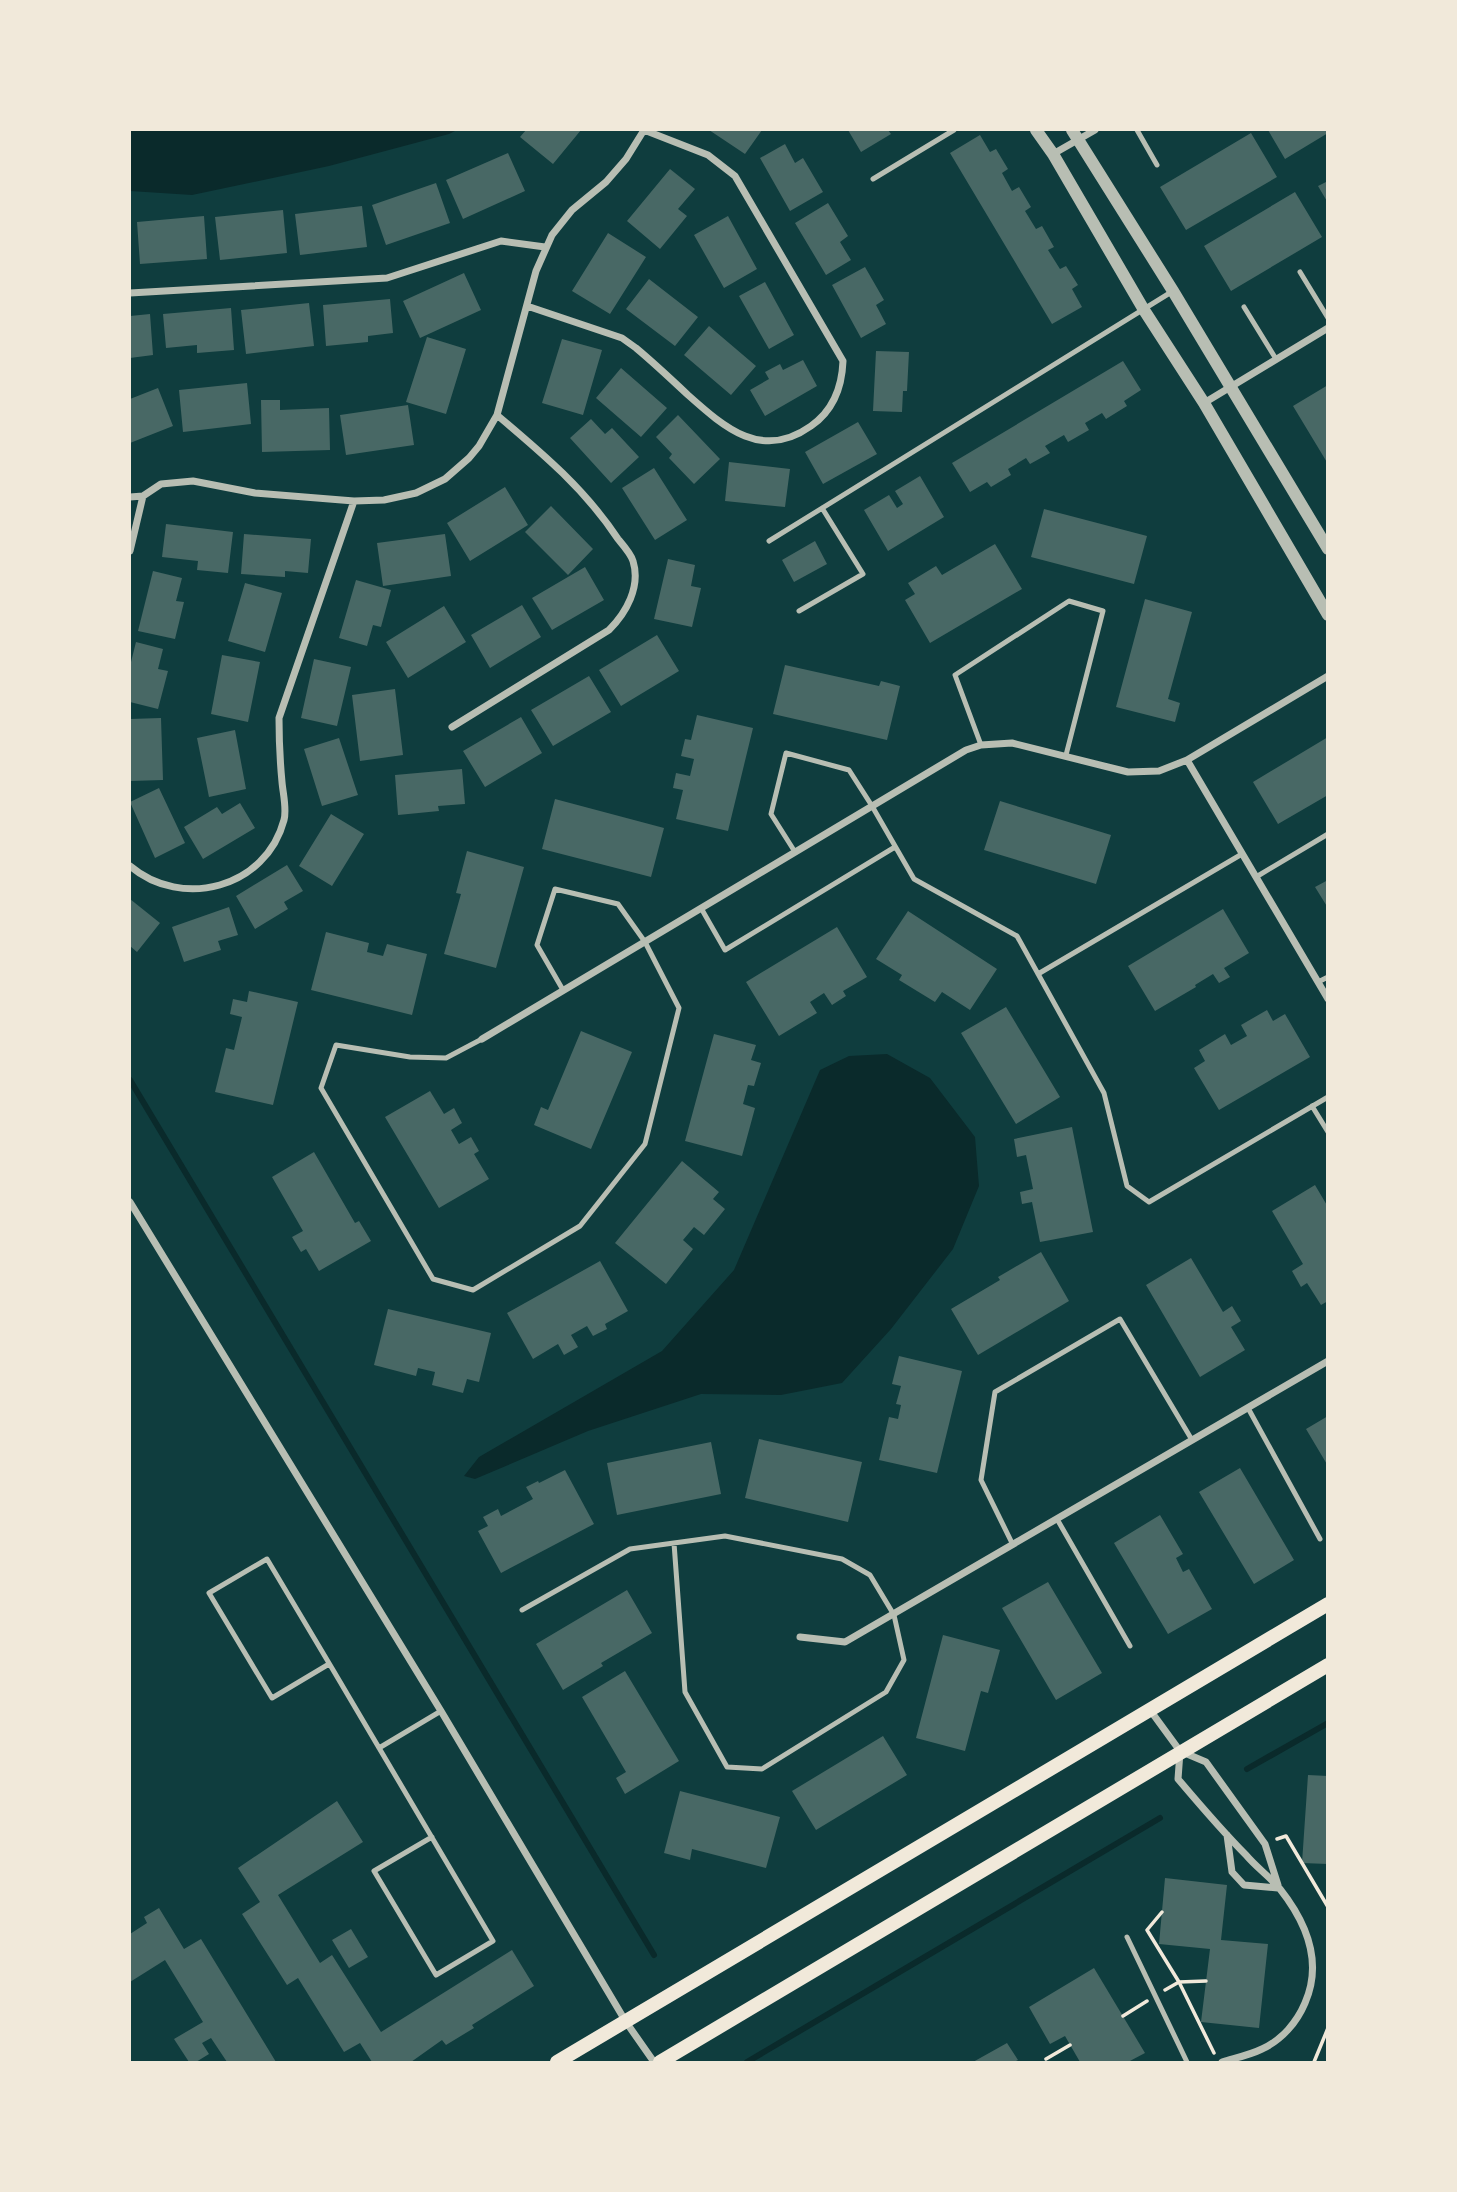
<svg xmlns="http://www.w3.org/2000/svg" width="1457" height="2192" font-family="'PT Sans Narrow',sans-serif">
<rect width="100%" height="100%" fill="#0f3d3e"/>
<path fill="#0a2a2b" d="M130,130H457L449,134L329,166L192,195L130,191Z
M887,1054L930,1078L975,1137L979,1186L953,1249L891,1329L842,1383L781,1395L701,1394L588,1431L475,1479L464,1476L479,1457L662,1351L734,1270L820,1070L849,1056Z"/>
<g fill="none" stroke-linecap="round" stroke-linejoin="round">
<path stroke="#0a2a2b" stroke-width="6" d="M130,1080L654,1955
M1247,1769L1328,1723
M747,2062L1160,1818"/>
</g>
<path fill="#486865" d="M526,130H581L553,164L520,137Z
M709,130H762L745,154Z
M848,130H888L891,134L861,152Z
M1268,130H1328V133L1285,159Z
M1251,133L1277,177L1186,230L1160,187Z
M980,135L990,152L996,149L1008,169L1002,173L1012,191L1019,187L1031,207L1025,211L1036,229L1042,226L1054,247L1048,250L1060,269L1066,266L1078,285L1072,289L1082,307L1052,324L950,153Z
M785,144L795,163L803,158L823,192L790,211L760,158Z
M508,153L525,191L463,219L446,180Z
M670,169L695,189L678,209L687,216L660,249L627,221Z
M1328,181V203L1318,186Z
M436,183L450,223L386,245L372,205Z
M1295,192L1322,237L1231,291L1204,246Z
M828,203L848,236L840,242L851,260L826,275L795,223Z
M362,206L367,247L300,255L295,214Z
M283,210L287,253L220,260L215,217Z
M204,216L207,259L140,264L137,222Z
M728,216L757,269L724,288L694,235Z
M608,233L646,257L610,314L572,291Z
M865,267L884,300L876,305L886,324L861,338L832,285Z
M464,273L481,310L420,338L403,301Z
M649,279L698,317L675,346L626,309Z
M765,282L794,335L769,349L739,296Z
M390,299L393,333L368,336V342L326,346L323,305Z
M309,303L314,346L246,354L241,310Z
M231,308L234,350L197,353V345L166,348L163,314Z
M150,314L153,355L130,358V316Z
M709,326L756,366L731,395L684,355Z
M427,337L466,349L446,414L406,402Z
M562,339L602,350L583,415L542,403Z
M876,351L909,352L907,391H903L902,412L873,411Z
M803,360L817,386L765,416L750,390L769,379L765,372L780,364L783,370Z
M1123,361L1141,390L1124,401L1127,406L1106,419L1102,413L1085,423L1089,430L1068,442L1064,435L1045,446L1050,453L1030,464L1026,458L1008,469L1011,475L991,487L987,482L970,492L952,463Z
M621,368L667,408L641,437L596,398Z
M247,383L251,424L183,432L179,390Z
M1328,385V464L1293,406Z
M158,388L173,426L130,443V399Z
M261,400H280V410L329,408L330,450L262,452Z
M408,405L414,445L346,455L340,415Z
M678,415L720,459L694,484L669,458L672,454L656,437Z
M591,419L605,434L612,428L639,457L611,483L570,438Z
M858,422L877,454L823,484L805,452Z
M729,462L790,469L785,507L725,501Z
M654,468L687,520L655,540L622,488Z
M920,476L944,517L888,551L864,510L889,495L897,508L903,504L895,491Z
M505,487L528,525L470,561L447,523Z
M551,506L593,549L568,575L525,532Z
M1044,509L1147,536L1134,584L1031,557Z
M166,524L233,532L228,573L197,570L198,561L162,557Z
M244,534L311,539L308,573L285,571V577L241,574Z
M445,534L451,576L383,586L377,543Z
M815,541L827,564L794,582L782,560Z
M995,544L1022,589L930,643L905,600L915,594L908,583L936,566L942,575Z
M668,559L695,565L691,586L701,588L692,627L654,619Z
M585,567L604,600L552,630L532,598Z
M153,571L182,578L176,601L184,602L175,639L138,631Z
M356,580L391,590L381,627L373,625L367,646L339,638Z
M245,583L282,593L265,652L228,641Z
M1145,599L1192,612L1168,699L1180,703L1175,722L1116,707Z
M522,605L541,637L490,668L471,635Z
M444,606L466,642L408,678L386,642Z
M657,635L679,671L621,706L599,670Z
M136,642L163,649L158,669L168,671L158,709L130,702V666Z
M222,655L260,662L248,722L211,714Z
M314,659L351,667L337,726L301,718Z
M785,665L879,686L881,681L900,686L887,740L773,714Z
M589,676L611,712L553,746L531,710Z
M395,689L403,755L360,761L352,695Z
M697,715L753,728L728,831L676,819L683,790L673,788L676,773L690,776L694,759L681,756L685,739L691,740Z
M521,717L542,753L485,787L463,751Z
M161,718L163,780L130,781V719Z
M235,730L246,789L209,797L197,738Z
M1328,737V795L1278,824L1253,782Z
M339,738L358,795L322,806L304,749Z
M462,769L465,804L438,806L439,811L398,815L395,775Z
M159,788L185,843L155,858L130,802Z
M555,799L664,828L651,877L542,849Z
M1000,801L1111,835L1096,884L984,850Z
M240,803L255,828L203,859L184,827L217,807L222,814Z
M331,814L364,834L332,886L299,866Z
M467,851L524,867L496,968L444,954L461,894L456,893Z
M287,865L303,891L284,902L288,909L255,929L236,896Z
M1328,880V908L1315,887Z
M130,899L160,923L137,952L130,946Z
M229,907L238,935L218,941L221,950L184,962L172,927Z
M1223,909L1249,953L1224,968L1230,977L1219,983L1213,974L1195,985L1196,987L1155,1011L1128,966Z
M908,911L997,969L970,1010L942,992L935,1002L899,980L902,975L876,959Z
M837,927L867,977L843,991L846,996L832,1005L824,993L810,1002L817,1013L779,1036L746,982Z
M326,932L369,943L367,952L383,956L387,944L427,954L412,1015L311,990Z
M249,991L298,1002L273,1105L215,1092L226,1048L234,1050L242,1017L230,1014L233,999L247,1002Z
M1006,1007L1060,1097L1016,1124L961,1033Z
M1267,1010L1273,1021L1285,1014L1310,1057L1219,1110L1194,1068L1205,1061L1199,1050L1225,1034L1231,1045L1247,1036L1241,1025Z
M581,1031L632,1052L591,1149L534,1125L541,1107L548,1110Z
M714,1034L756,1045L751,1060L761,1063L754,1086L748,1085L743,1104L755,1108L742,1156L685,1141Z
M430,1091L444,1114L454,1108L462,1123L451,1130L459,1144L471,1137L479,1151L474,1154L489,1179L439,1208L385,1117Z
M1072,1127L1093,1232L1040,1242L1032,1202L1022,1204L1020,1192L1033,1189L1026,1155L1017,1157L1014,1139Z
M314,1152L355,1223L359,1221L371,1241L319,1271L306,1249L301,1252L292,1237L303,1231L272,1177Z
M682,1161L719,1192L713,1199L725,1209L704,1235L694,1227L683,1240L693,1249L666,1284L615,1243Z
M1315,1185L1328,1207V1301L1321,1305L1307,1283L1301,1287L1292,1271L1303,1264L1272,1211Z
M1041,1252L1069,1301L978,1355L951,1309L1000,1280L998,1277Z
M1191,1258L1223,1312L1232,1306L1241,1321L1231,1327L1245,1350L1200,1377L1146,1285Z
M600,1261L628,1311L605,1324L607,1329L593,1336L587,1326L571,1335L578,1347L564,1355L558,1344L533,1359L507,1313Z
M388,1309L491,1333L479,1382L467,1379L463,1393L432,1385L435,1372L418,1368L416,1376L374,1365Z
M899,1356L962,1371L937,1473L879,1460L889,1417L898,1419L901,1405L896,1404L901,1386L892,1384Z
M1328,1416V1466L1306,1429Z
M759,1439L862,1462L848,1522L745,1498Z
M711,1442L721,1494L617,1515L607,1463Z
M1240,1468L1294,1560L1254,1584L1199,1492Z
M565,1470L594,1524L501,1573L478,1531L488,1526L483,1517L498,1509L501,1516L533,1499L526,1487L538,1481L539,1483Z
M1160,1515L1183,1554L1176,1558L1183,1572L1189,1569L1212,1609L1168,1634L1114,1543Z
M1048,1582L1102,1673L1056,1700L1002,1608Z
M627,1590L652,1633L601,1663L603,1666L563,1690L536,1644Z
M943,1635L1000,1650L988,1693L981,1691L965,1751L916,1738Z
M625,1671L679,1761L625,1794L616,1778L626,1772L582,1697Z
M883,1736L907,1775L816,1830L792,1791Z
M1308,1775L1328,1776V1864L1302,1863Z
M680,1791L780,1817L766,1868L692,1849L690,1860L664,1853Z
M337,1801L363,1842L278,1895L320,1963L332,1955L381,2032L512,1950L534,1986L472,2025L474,2028L446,2045L442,2040L411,2062H372L360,2043L344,2052L298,1978L287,1985L242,1914L260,1902L238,1868Z
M1165,1878L1227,1885L1221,1940L1268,1944L1259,2028L1201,2022L1210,1949L1159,1944Z
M159,1908L184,1949L201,1939L276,2062H227L211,2038L202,2043L209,2054L196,2062H189L174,2039L203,2022L165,1960L130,1982V1934L147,1923L144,1917Z
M351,1929L368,1957L349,1968L332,1940Z
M1094,1968L1145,2053L1128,2062H1080L1065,2036L1050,2044L1029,2007Z
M1007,2043L1018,2060L1014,2062H973Z"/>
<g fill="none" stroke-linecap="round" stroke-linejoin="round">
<path stroke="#f1e9da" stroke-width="3.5" d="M1277,1839L1286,1836L1328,1907
M1162,1912L1147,1930L1179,1982L1214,2053
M1165,1990L1179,1982L1206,1981
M1123,2016L1147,2001
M1046,2059L1070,2045
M1314,2062L1328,2028"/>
<path stroke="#b8beb3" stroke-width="5" d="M1137,130L1157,165
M873,179L954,130
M1300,272L1328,318
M1244,307L1276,359
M769,541L1173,291
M799,611L863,574L822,508
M981,745L955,675L1069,601L1103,611L1066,755
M795,852L771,814L786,753L849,770L872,806L914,879L1017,936L1104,1093L1127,1186L1149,1202L1328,1097
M1256,877L1328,834
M701,908L725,950L895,847
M1038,974L1242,854
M1318,982L1328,977
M482,1039L446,1058L410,1057L336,1045L321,1088L433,1279L473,1290L580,1226L645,1144L679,1008L645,942L618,904L555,889L537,945L563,990
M1312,1106L1328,1132
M1248,1408L1320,1539
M1057,1519L1130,1646
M1013,1545L981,1480L995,1392L1120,1319L1192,1440
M522,1610L630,1549L725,1536L842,1559L870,1575L894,1615L904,1660L886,1692L762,1769L727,1767L685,1692L674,1543
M329,1664L272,1698L209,1593L267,1559C343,1686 418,1814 493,1941L436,1975L374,1871L432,1837
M379,1748L441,1711
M1127,1937L1187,2062"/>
<path stroke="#b8beb3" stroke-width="7" d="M1053,154L1095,130
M130,293L387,278L501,241L545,247
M527,306L622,338L636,348C654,363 671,379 688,395C725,428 762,461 811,426C834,410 842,387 843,361L735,176L708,155L644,130
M1204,403L1328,328
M130,497L143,496L161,484L193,481L255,493L354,501L384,500L416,493L445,479L469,458L479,446L497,415L536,271L552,235L572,210L606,182L626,159L644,130
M130,551L143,496
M452,727L609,630C626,613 641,587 633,561C631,554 623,545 618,539C585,489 542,453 497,415
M1187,760L1328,999
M130,866C182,910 266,888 284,820C287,809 283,794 282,782C280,761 279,740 279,718L354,501
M482,1039L966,750L981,745L1012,743L1128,772L1159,771L1187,760L1328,676
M130,1202L441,1711L626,2022L654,2062
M800,1637L845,1642L1328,1361
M1150,1710L1180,1751L1206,1762L1265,1844L1278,1885
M1180,1752L1178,1779C1200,1805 1222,1831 1246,1855C1256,1867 1270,1877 1280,1889C1306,1922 1323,1962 1305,2003C1297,2022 1282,2040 1262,2049C1250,2055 1235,2058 1222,2062
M1227,1835L1232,1872L1244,1885L1278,1888"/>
<path stroke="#b8beb3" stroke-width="12" d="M1036,130L1053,154L1144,310L1204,403L1328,615
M1072,130L1173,291L1328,549"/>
<path stroke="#f1e9da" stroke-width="14" d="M557,2062L1328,1604
M660,2062L1328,1665"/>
</g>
<rect width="1457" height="2192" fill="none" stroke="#f1e9da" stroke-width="262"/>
</svg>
